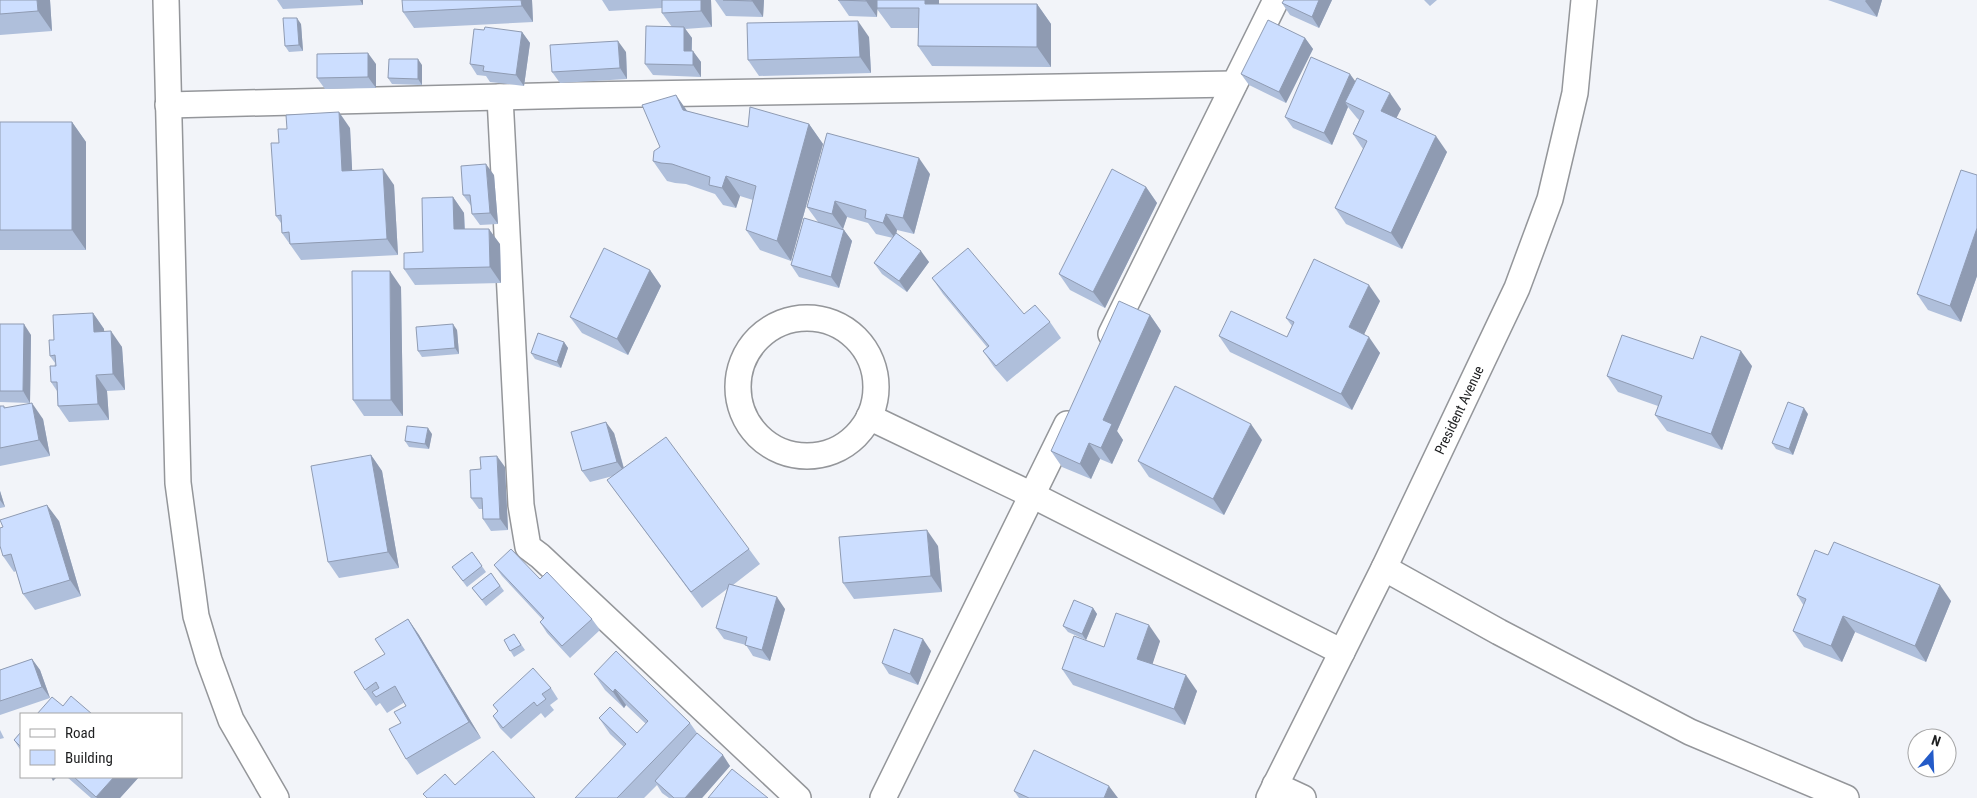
<svg xmlns="http://www.w3.org/2000/svg" width="1977" height="798" font-family="'Roboto Condensed',sans-serif">
<rect width="100%" height="100%" fill="#f2f4f9"/>
<g fill="none" stroke-linecap="round" stroke-linejoin="round">
<g stroke="#94969a" stroke-width="28">
<g id="minor">
<path d="M166,0L178,483L196,616L209,660L231,720L276,798"/>
<path d="M500,97L521,505L528,547L540,556L798,798"/>
<path d="M168,105L579,95L1234,84"/>
<circle cx="807" cy="387" r="69"/>
<path d="M1111,334L1276,0"/>
<path d="M869,417L1032,495L1342,652"/>
<path d="M1384,568L1499,632L1690,732L1846,798"/>
<path d="M1275,785L1303,798"/>
<path d="M883,798L1067,424"/>
<path id="s1" d="M1269,798L1384,568L1517,288L1550,199L1575,93L1584,0"/>
</g>
</g>
<use href="#minor" stroke="#fff" stroke-width="25"/>
</g>
<path fill="#afbfdb" d="M0,0H50L52,31L0,35Z
M277,0H363V5L283,9Z
M532,0L533,22L414,28L403,12Z
M602,0H711L712,27L685,29L692,38V51L701,62V77L653,75L645,64L672,27L662,13V8L609,11Z
M715,0H764L763,17L726,16Z
M838,0H939V4H1037L1051,24V67L932,66L918,46V28H891L877,9V17L849,16Z
M1284,0H1332L1319,28L1290,15L1282,3Z
M1424,0H1437L1430,6Z
M1828,0H1882L1877,17Z
M301,24L303,51L289,52L285,46Z
M522,32L530,43L524,86L490,82L486,76L477,75L470,64Z
M869,37L871,73L759,76L748,60Z
M1305,38L1313,49L1286,103L1249,85L1241,74Z
M626,52L627,79L560,83L552,72Z
M376,64V88L325,89L317,78Z
M422,65V85L392,84L388,78Z
M1355,81L1401,109L1396,118L1447,152L1402,249L1346,224L1335,208L1363,149L1353,134L1359,120L1357,118L1348,107L1332,145L1293,128L1285,117Z
M687,111L748,127L809,124L823,144L791,261L760,250L746,230L753,200L740,196L736,208L723,205L715,194L686,184L675,183L667,181L653,161L660,147Z
M0,122H72L86,142V250H0Z
M350,128L352,170L394,185L398,255L301,260L282,233L281,223L276,216L279,143Z
M930,174L914,234L897,230L896,234L929,262L907,292L882,274L874,263L893,238L876,234L868,223L847,217L843,229L852,241L839,288L799,277L791,265L818,222L807,207Z
M494,175L498,224L480,225L472,214V207L463,195Z
M1977,175V276L1961,322L1928,310L1917,294Z
M1146,187L1157,203L1105,308L1070,290L1059,274Z
M453,197L464,213L465,229L500,244L501,283L415,285L404,269L423,252Z
M650,270L661,286L628,355L582,333L570,317Z
M932,278L1024,314L1050,322L1061,338L1007,382L994,367L983,351L987,347L943,294Z
M401,287L403,416H364L353,400Z
M1380,301L1364,334L1380,353L1352,410L1230,352L1219,336L1287,337L1292,326L1286,318Z
M93,313L104,329V331L122,347L125,390L107,391L109,420L69,422L58,406L57,391L51,382L55,363L50,356L54,340Z
M1150,315L1161,331L1117,431L1123,440L1112,464L1100,459L1091,479L1062,467L1051,451Z
M0,324L31,335L30,403L0,402Z
M457,330L459,354L422,357L418,351Z
M564,342L568,348L561,368L535,359L531,353Z
M1693,359L1752,366L1722,450L1667,431L1655,415L1658,406L1618,392L1607,376Z
M0,406L43,419L50,456L0,466Z
M1808,414L1793,455L1776,449L1772,443Z
M614,433L624,468L749,549L760,564L733,585L785,609L770,661L753,656L746,645L724,639L716,628L727,589L702,608L607,480L613,476L590,482L582,471Z
M432,434L429,449L409,447L405,441Z
M1262,440L1224,515L1149,477L1138,461Z
M371,455L382,471L399,568L339,578L328,562Z
M505,467L508,530L491,531L483,519V509H479L471,498L481,469Z
M0,491L5,507L0,508Z
M59,521L81,596L35,610L23,594L16,571L14,572L3,556Z
M938,546L942,592L854,599L843,583Z
M472,552L486,572L467,587L452,567Z
M1828,555L1951,601L1926,662L1855,632L1842,662L1804,647L1793,631L1804,606L1797,595Z
M494,565L540,579L592,619L600,630L570,658L547,633L540,622L543,620L502,576Z
M491,573L504,591L486,606L472,588Z
M1093,608L1097,614L1086,640L1068,632L1063,626Z
M408,619L419,635L481,738L417,775L406,759L401,723L406,706L405,702L387,713L380,703L376,706L365,690L385,654Z
M514,634L525,650L514,657L504,640Z
M1160,641L1152,664L1197,691L1185,725L1073,685L1062,669L1104,647Z
M931,651L918,685L889,674L882,663Z
M32,659L40,670L50,698L0,715V670Z
M594,674L690,723L697,733L730,766L702,798H669L662,793L657,785L644,798H575L624,747L610,734L599,718L637,733L646,724L626,705L624,708L605,690Z
M551,688L558,699L550,705L554,710L545,718L541,713L511,739L500,728L493,716L498,712L493,705Z
M0,730L4,738L0,739Z
M21,732V751L14,740Z
M67,777H139L120,798H91Z
M1014,791L1118,798H1019Z"/>
<path fill="#8f9bb2" d="M37,0H50L52,31L38,11Z
M360,0H363V5Z
M521,0H532L533,22L522,6Z
M701,0H711L712,27L701,11Z
M752,0H764L763,17L752,1Z
M866,0H878L877,17L866,1Z
M925,0H939V24L925,4Z
M1319,0H1332L1319,28L1312,17Z
M1866,0H1882L1877,17L1865,1Z
M1037,4L1051,24V67L1037,47Z
M297,18L301,24L303,51L299,45Z
M858,21L869,37L871,73L860,57Z
M684,27L692,38L691,62L684,51Z
M522,32L530,43L524,86L516,75Z
M1305,38L1313,49L1286,103L1279,92Z
M618,41L626,52L627,79L620,68Z
M693,51L701,62V77L693,65Z
M368,53L376,64V88L368,77Z
M418,59L422,65V85L418,79Z
M1350,74L1358,85L1345,102L1348,107L1332,145L1324,133Z
M1390,93L1401,109L1392,127L1381,111Z
M676,95L690,115L683,110Z
M339,112L350,128L353,187L342,171Z
M72,122L86,142V250L72,230Z
M809,124L823,144L791,261L777,241Z
M1436,136L1447,152L1402,249L1391,233Z
M919,158L930,174L914,234L903,218Z
M486,164L494,175L498,224L490,213Z
M383,169L394,185L398,255L387,239Z
M726,176L740,196L736,208L722,188Z
M1146,187L1157,203L1105,308L1093,292Z
M453,197L464,213L465,245L454,229Z
M835,201L847,217L843,229L832,214Z
M886,214L897,230L895,238L883,223Z
M1977,228V276L1961,322L1950,306Z
M489,229L500,244L501,283L490,267Z
M844,230L852,241L839,288L831,277Z
M921,251L929,262L907,292L899,281Z
M650,270L661,286L628,355L617,339Z
M390,271L401,287L403,416L391,400Z
M1369,285L1380,301L1360,343L1349,327Z
M93,313L104,329L105,348L94,332Z
M1150,315L1161,331L1117,431L1123,440L1112,464L1101,448L1103,420Z
M24,324L31,335L30,403L23,391Z
M453,324L457,330L459,354L455,348Z
M111,331L122,347L125,390L113,374Z
M1369,337L1380,353L1352,410L1341,394Z
M564,342L568,348L561,368L557,362Z
M1741,351L1752,366L1722,450L1711,434Z
M96,375L107,391L109,420L98,404Z
M32,403L43,419L50,456L39,440Z
M1804,408L1808,414L1793,455L1789,449Z
M606,422L614,433L625,473L617,462Z
M1251,424L1262,440L1224,515L1213,499Z
M428,428L432,434L429,449L425,444Z
M1089,443L1100,459L1091,479L1080,464Z
M371,455L382,471L399,568L388,552Z
M497,456L505,467L508,530L500,519Z
M0,491L5,507L0,500Z
M47,505L59,521L81,596L70,580Z
M927,530L938,546L942,592L931,576Z
M1940,585L1951,601L1926,662L1915,646Z
M777,597L785,609L770,661L762,650Z
M1093,608L1097,614L1086,640L1082,634Z
M1843,616L1855,632L1842,662L1831,646Z
M408,619L419,635L481,738L469,722Z
M1149,625L1160,641L1149,675L1137,659Z
M923,639L931,651L918,685L910,674Z
M32,659L40,670L50,698L42,687Z
M1186,675L1197,691L1185,725L1174,709Z
M615,689L626,705L624,708L613,692Z
M723,755L730,766L702,798H685Z
M51,777H57L53,781Z
M114,777H139L120,798H97L96,797Z
M1109,786L1118,798H1104Z"/>
<path fill="#ccdeff" stroke="#8f9bb2" d="M0,0H37L38,11L0,14Z
M402,0H521L522,6L403,12Z
M662,0H701V11L662,13Z
M723,0H752V1Z
M838,0H866V1Z
M877,0H925V4H1037V47L918,46L919,8H877Z
M1284,0H1319L1312,17L1282,3Z
M283,18H297L299,45L285,46Z
M1268,20L1305,38L1279,92L1241,74Z
M858,21L860,57L748,60L747,23Z
M646,26L684,27V51H693V65L645,64Z
M485,27L522,32L516,75L483,71L484,66L470,64L474,29L484,30Z
M618,41L620,68L552,72L550,45Z
M368,53V77L317,78V54Z
M1311,57L1350,74L1324,133L1285,117Z
M389,59H418V79L388,78Z
M1357,78L1390,93L1381,111L1436,136L1391,233L1335,208L1367,141L1353,134L1364,111L1345,102Z
M676,95L683,110L748,127L750,107L809,124L777,241L746,230L756,186L726,176L722,188L709,185L710,177L672,164L661,163L653,161L654,151L660,147L642,105Z
M339,112L342,171L383,169L387,239L290,244L289,232L282,233L281,215L276,216L271,143H279L278,129H287L286,115Z
M0,122H72V230H0Z
M827,133L919,158L903,218L886,214L883,223L865,218L866,210L835,201L832,214L807,207Z
M486,164L490,213L472,214L470,195H463L461,166Z
M1112,169L1146,187L1093,292L1059,274Z
M1961,170L1977,175V228L1950,306L1917,294Z
M453,197L454,229H489L490,267L404,269V253L423,252L422,198Z
M804,218L844,230L831,277L791,265Z
M896,233L921,251L899,281L874,263Z
M604,248L650,270L617,339L570,317Z
M968,248L1024,314L1035,305L1050,322L996,366L983,351L989,346L932,278Z
M1314,259L1369,285L1349,327L1369,337L1341,394L1219,336L1231,311L1287,337L1294,322L1286,318Z
M352,271H390L391,400H353Z
M1119,301L1150,315L1103,420L1112,424L1101,448L1089,443L1080,464L1051,451Z
M93,313L94,332L111,331L113,374L96,375L98,404L58,406L57,382H51L50,366H56L55,355L50,356L49,340H54L53,315Z
M0,324H24L23,391H0Z
M453,324L455,348L418,351L416,327Z
M538,333L564,342L557,362L531,353Z
M1622,335L1693,359L1701,336L1741,351L1711,434L1655,415L1662,396L1607,376Z
M1175,386L1251,424L1213,499L1138,461Z
M1788,402L1804,408L1789,449L1772,443Z
M32,403L39,440L0,448V406H4V408Z
M606,422L617,462L582,471L571,432Z
M407,426L428,428L425,444L405,441Z
M666,437L749,549L691,592L607,480Z
M371,455L388,552L328,562L311,466Z
M497,456L500,519H483L482,498H471L470,470L481,469L480,457Z
M47,505L70,580L23,594L11,554L3,556L0,546V528L3,527L0,520Z
M927,530L931,576L843,583L839,537Z
M1834,542L1940,585L1915,646L1843,616L1831,646L1793,631L1806,599L1797,595L1815,550L1828,555Z
M511,549L540,579L547,572L592,619L562,646L540,622L544,618L494,565Z
M472,552L482,566L463,581L452,567Z
M491,573L500,586L482,600L472,588Z
M729,584L777,597L762,650L745,645L747,637L716,628Z
M1074,600L1093,608L1082,634L1063,626Z
M1116,613L1149,625L1137,659L1186,675L1174,709L1062,669L1074,636L1104,647Z
M408,619L469,722L406,759L389,729L401,723L394,712L406,706L395,686L376,697L372,692L379,688L376,682L365,690L354,672L385,654L375,639Z
M894,629L923,639L910,674L882,663Z
M514,634L521,645L510,651L504,640Z
M616,651L690,723L617,798H575L626,744L599,718L610,707L637,733L648,721L615,689L613,692L594,674Z
M32,659L42,687L0,701V670Z
M533,668L551,688L542,694L546,699L537,706L534,702L503,728L493,716L498,711L493,705Z
M71,696L92,714H37L52,697L63,706Z
M21,732V747L14,740Z
M697,733L723,755L685,798H674L655,781Z
M1034,750L1109,786L1104,798H1029L1014,791Z
M493,751L535,798H427L423,794L445,774L455,785Z
M732,769L768,798H708Z
M74,777H114L96,797Z"/>
<g text-anchor="middle" dominant-baseline="central" stroke-width="5" stroke-linejoin="round" paint-order="stroke">
<g font-size="14" fill="#1e1f20" stroke="#fff">
<text stroke="none"><textPath href="#s1" startOffset="432">President Avenue</textPath></text>
</g>
</g>
<rect x="20" y="713" width="162" height="65" fill="#ffffff" stroke="#a5a5a6"/>
<rect x="30" y="729" width="25" height="8" fill="#ffffff" stroke="#a5a5a6"/>
<text x="65" y="738" font-size="15" fill="#1e1f20">Road</text>
<rect x="30" y="750" width="25" height="15" fill="#ccdeff" stroke="#a5a5a6"/>
<text x="65" y="763" font-size="15" fill="#1e1f20">Building</text>
<g transform="translate(1932 753) rotate(19)"><circle r="24" fill="#ffffff" stroke="#a5a5a6"/>
<path d="M0-4L9 19L0 12L-9 19Z" fill="#245bc8"/>
<text y="-8" font-size="14" font-weight="bold" text-anchor="middle" fill="#1e1f20">N</text>
</g>
</svg>
